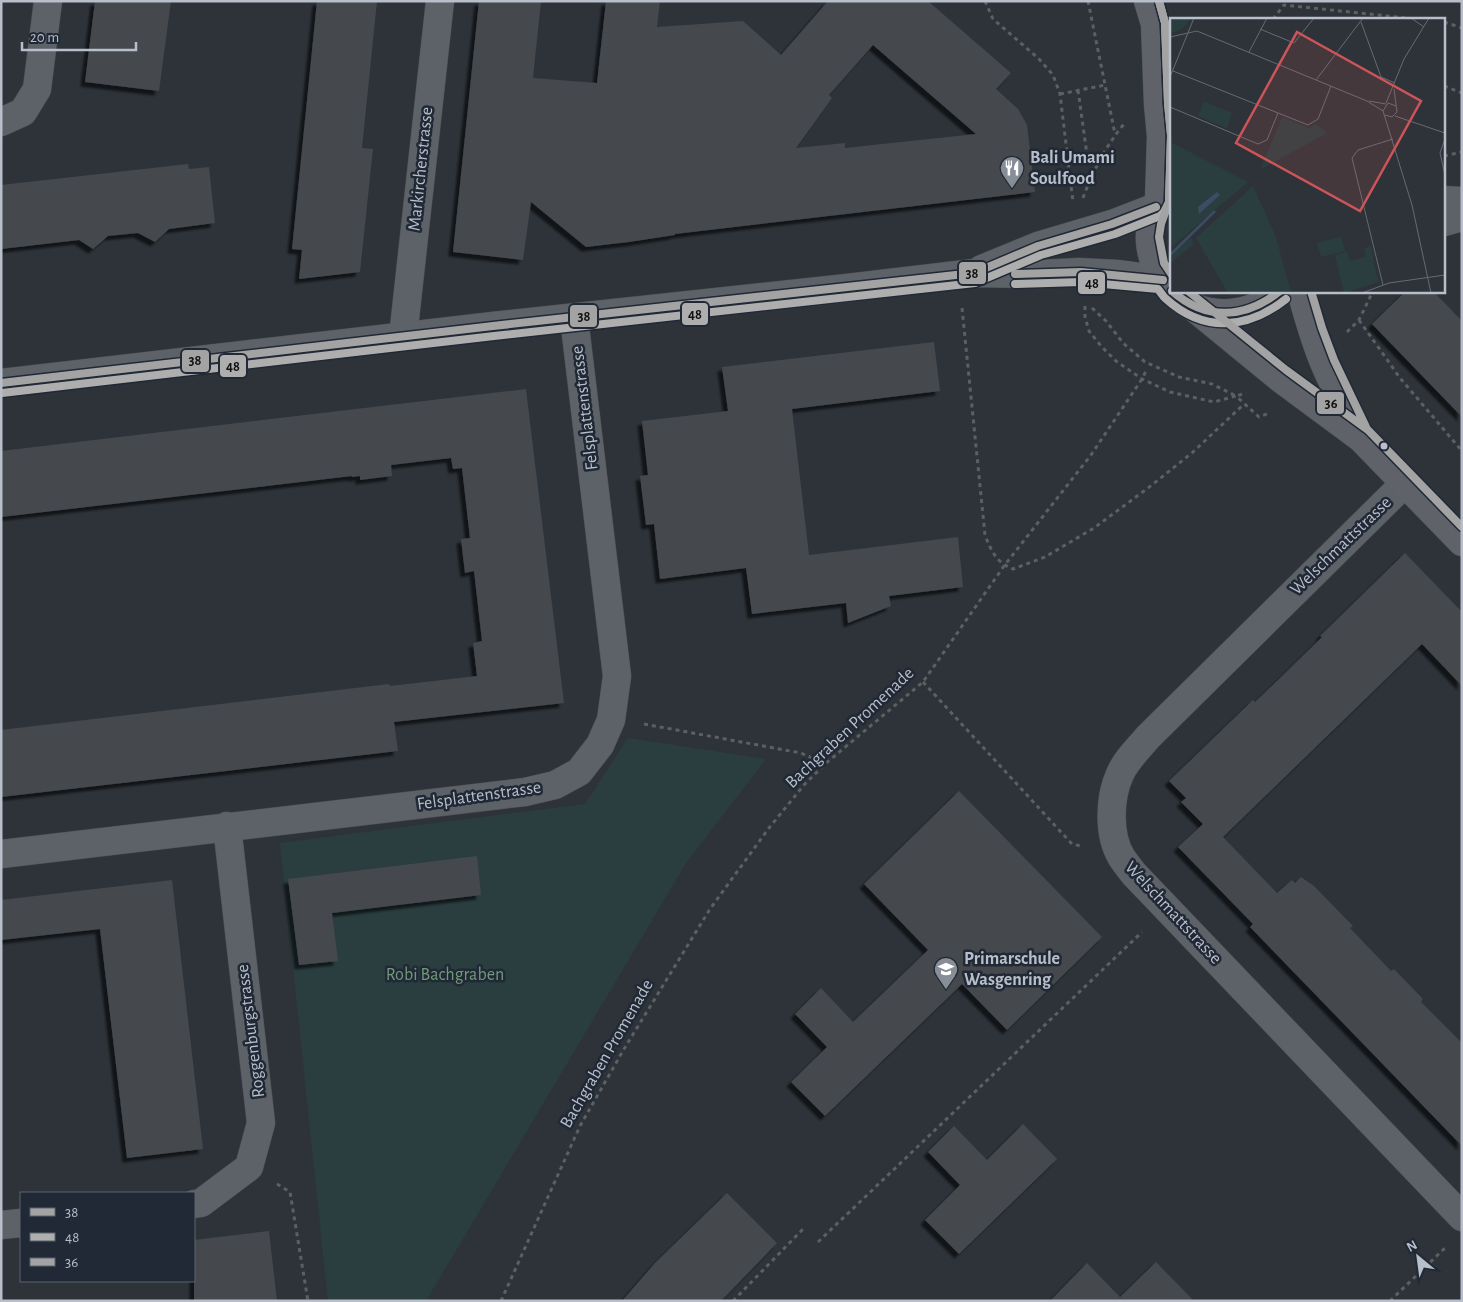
<svg xmlns="http://www.w3.org/2000/svg" width="1463" height="1302" font-family="'Alegreya Sans',sans-serif">
<defs>
<filter id="shadow"><feDropShadow dx="-4.5" dy="4.5" stdDeviation="1" flood-color="#0009"/></filter>
</defs>
<rect width="100%" height="100%" fill="#2d3339"/>
<path fill="#2a3e40" d="M628,738L766,759L686,863L426,1301H328L280,843L585,804Z"/>
<path fill="#44484e" fill-rule="evenodd" filter="url(#shadow)" d="M95,1H171L159,91L85,82Z
M317,1H377L362,148L373,149L360,272L299,279L302,250L292,249Z
M479,1H541L533,78L597,83L606,1H660L657,27L743,21L781,55L828,1H928L1011,73L996,89L1018,109L1027,125L1035,192L675,234V235L629,242L586,247L531,202L523,260L453,252ZM873,45L903,71L976,134L845,148V143L796,148L832,98L829,95Z
M188,164L189,169L209,167L215,223L169,229L155,242L138,233L108,236L93,249L79,240L1,249V185Z
M1406,291H1433L1462,321V417L1372,324Z
M934,342L940,391L792,409L809,555L958,537L963,587L889,596L891,606L848,623L846,603L752,614L746,568L660,579L654,524L646,525L640,476L648,475L642,421L728,411L722,367Z
M526,389L564,703L394,722L398,751L1,797V730L389,684L390,686L477,676L473,643L482,641L474,571L465,573L461,539L470,538L462,468L453,469L451,458L391,465L392,476L360,480V476L352,477V476L1,517V451Z
M1405,553L1462,612V686L1422,644L1223,837L1277,893L1292,880L1295,883L1301,877L1314,886L1353,926L1350,928L1391,971L1394,969L1423,999L1421,1002L1462,1043V1146L1250,927L1253,924L1178,847L1203,824L1181,802L1186,798L1169,781L1253,700L1255,702L1278,680L1322,637L1320,636Z
M959,791L1102,937L1007,1030L962,984L825,1116L791,1082L827,1047L795,1014L821,988L853,1022L928,950L864,884Z
M477,856L481,895L332,913L338,961L299,965L288,879Z
M172,880L203,1149L127,1158L100,929L1,940V900Z
M1023,1124L1057,1159L959,1254L925,1220L960,1185L928,1152L954,1126L987,1160Z
M727,1193L777,1243L721,1301H622L655,1263Z
M269,1231L277,1301H194V1240Z
M1156,1262L1194,1301H1050L1087,1263L1120,1297Z"/>
<g fill="none" stroke-linecap="round" stroke-linejoin="round">
<g stroke="#4b4f54" stroke-width="29">
<path id="minor" d="M1,122L23,112L37,89L48,1
M403,337L440,1
M1404,484L1148,737C1138,749 1126,760 1120,774C1109,798 1108,836 1122,858C1126,864 1130,869 1134,874L1462,1217
M1,854L525,792L555,785L579,772L600,745L611,720L617,676L574,318
M194,1204L201,1203L249,1167L261,1123L227,826
M1,1225L21,1223"/>
</g>
<g stroke="#4b4f54" stroke-width="29">
<path id="tertiary" d="M1444,200L1462,201
M1444,222L1462,217
M982,269L1038,246L1112,224L1156,207
M1,383L493,326L847,288L974,273L1040,274L1079,272L1118,274L1163,280"/>
</g>
<g stroke="#4b4f56" stroke-width="29">
<path id="primary" d="M1148,1L1155,24L1158,104L1161,136L1159,201
M1169,187C1142,220 1144,259 1172,291
M1172,291C1199,322 1252,319 1280,291
M1301,291C1307,313 1313,334 1321,355C1331,381 1345,407 1358,432
M1191,305L1280,378L1361,438L1462,542"/>
</g>
<path stroke="#5a6064" stroke-width="3" stroke-dasharray="4 4" stroke-linecap="butt" d="M985,1L993,19L1038,58L1053,75L1060,94L1073,202
M1088,1L1115,134
M1273,19L1284,5L1416,19
M1444,22L1462,28
M1444,86L1462,93
M1078,90L1088,162
M1060,94L1105,85
M1444,156L1462,152
M1083,198C1093,171 1106,145 1125,123
M1085,306V317L1089,331L1101,346L1116,361L1142,379L1170,392L1214,402L1236,396L1259,417L1269,413
M962,308L985,535C991,551 997,563 1013,569L1045,557L1094,528L1152,485L1193,452L1244,404
M1092,308L1106,321L1123,343L1145,362L1179,377L1212,384L1236,396L1246,393
M1359,320L1400,378L1462,451
M1347,332L1359,320L1373,291
M923,682L1072,844L1081,846
M644,724L801,753L825,764
M277,1184L290,1192L308,1301
M818,1242L1142,932
M501,1301L580,1126L624,1049L710,909L769,828L804,785L825,764L923,682L1004,566L1091,455L1142,379L1146,371
M733,1301L804,1228
M1390,1301L1447,1246"/>
<use href="#minor" stroke="#5d6168" stroke-width="28"/>
<use href="#tertiary" stroke="#5d6168" stroke-width="28"/>
<use href="#primary" stroke="#5f6369" stroke-width="28"/>
<g stroke="#202935" stroke-width="11">
<path id="bus-1" d="M1015,274L1081,272L1163,280
M1172,291C1206,321 1245,319 1280,291
M1,383L493,326L974,273L1038,246L1112,224L1156,207"/>
</g>
<g stroke="#202935" stroke-width="11">
<path id="bus-2" d="M1015,284L1081,282L1158,289L1164,297
M1165,298C1203,333 1247,330 1286,299
M2,393L494,336L975,283L1041,255L1115,234L1160,216L1164,212L1169,202L1171,135L1168,103L1165,23L1159,1"/>
</g>
<g stroke="#202935" stroke-width="11">
<path id="bus-3" d="M1159,1L1165,23L1168,103L1171,136L1169,202L1161,224L1159,237L1164,263L1172,275
M1188,291L1286,370L1368,430L1462,527
M1311,291L1322,328L1334,360L1366,427"/>
</g>
<use href="#bus-1" stroke="#a3a3a3" stroke-width="8"/>
<use href="#bus-2" stroke="#aeaeae" stroke-width="8"/>
<use href="#bus-3" stroke="#a3a3a3" stroke-width="8"/>
</g>
<defs>
<g id="restaurant-pin" transform="scale(1.25)"><path d="M0 17L-7.5 6A9.5 9.5 0 1 1 7.5 6Z" fill="#878e97" stroke="#202935"/><path d="M-5-6h1v4h1v-4h1v4h1v-4h1v5L-1.5 .5V6h-2V.5L-5-1ZM5-6V6H3V1.5H1.5Q1.5-4 5-6Z" fill="#fff"/></g>
<g id="school-pin" transform="scale(1.25)"><path d="M0 17L-7.5 6A9.5 9.5 0 1 1 7.5 6Z" fill="#878e97" stroke="#202935"/><path d="M0-5L7-2L0 1L-7-2ZM-4 1L0 2.5L4 1V4Q0 6-4 4Z" fill="#fff"/></g>
</defs>
<g fill-rule="evenodd">
<use href="#restaurant-pin" x="1012" y="168"/>
<use href="#school-pin" x="946" y="969"/>
</g>
<circle fill="#b8bfca" stroke="#202935" stroke-width="2" cx="1384" cy="446" r="4.5"/>
<g text-anchor="middle" dominant-baseline="central" stroke-width="5" stroke-linejoin="round" paint-order="stroke">
<g font-size="18" font-weight="bold" fill="#b8bfca" stroke="#202935" text-anchor="start">
<text x="1030" y="158">Bali Umami<tspan x="1030" dy="21">Soulfood</tspan></text>
<text x="964" y="959">Primarschule<tspan x="964" dy="21">Wasgenring</tspan></text>
</g>
<g font-size="18" fill="#b8bfca" stroke="#202935">
<text transform="translate(421 169) rotate(-84)">Markircherstrasse</text>
<text transform="translate(585 408) rotate(-97)">Felsplattenstrasse</text>
<text transform="translate(1341 546) rotate(-44)">Welschmattstrasse</text>
<text transform="translate(850 728) rotate(-43)">Bachgraben Promenade</text>
<text transform="translate(479 796) rotate(-8)">Felsplattenstrasse</text>
<text transform="translate(1173 913) rotate(47)">Welschmattstrasse</text>
<text transform="translate(251 1031) rotate(-97)">Roggenburgstrasse</text>
<text transform="translate(607 1054) rotate(-60)">Bachgraben Promenade</text>
</g>
<g font-size="18" fill="#709a79" stroke="#202935">
<text x="445" y="975">Robi Bachgraben</text>
</g>
</g>
<g transform="translate(1170 18)">
<rect width="275" height="275" fill="#2d3339"/>
<path d="M0,0H21L12,11L0,15ZM34,84L62,95L57,110L28,98ZM112,99L139,110L146,106L157,115L90,152ZM0,124L78,164L0,230ZM83,168L106,219L121,275H58L26,220ZM171,219L175,233L151,239L147,225ZM21,220L24,226L0,245V236ZM201,228L208,264L174,275L165,237L177,234L180,243L196,239L194,230Z" fill="#2a3e40"/>
<path d="M47,174L50,177L29,196L28,189Z" fill="#3c4c63"/>
<path fill="none" stroke="#3c4c63" stroke-width="2.5" d="M0,237L45,193"/>
<path fill="none" stroke="#656b73" stroke-width="1" d="M241,0L254,9M191,4L211,59L225,65M90,11L124,25L144,0M0,19L27,13L197,83L213,93M79,34L97,0M3,53L138,107L148,101L161,68M0,59L24,0M146,62L193,0M199,83L216,86M216,85L234,41L259,0M226,88L218,85L213,93L242,187L261,275M0,89L88,126L97,122L108,95M215,97L222,99L227,94L224,71M225,98L275,115M275,121L270,135L275,157M213,267L182,140L188,132L223,121M192,275L219,265L275,257"/>
<path fill="#cd5559" fill-opacity="0.15" stroke="#cd5559" stroke-width="2.5" d="M127,14L251,83L190,193L66,125Z"/>
<rect width="275" height="275" fill="none" stroke="#b8bfca" stroke-width="2.5"/>
</g>
<g stroke="#202935" stroke-width="2">
<rect x="958" y="261" width="29" height="24" rx="5" fill="#a3a3a3"/>
<rect x="1077" y="271" width="29" height="24" rx="5" fill="#aeaeae"/>
<rect x="681" y="302" width="28" height="24" rx="5" fill="#aeaeae"/>
<rect x="569" y="304" width="29" height="24" rx="5" fill="#a3a3a3"/>
<rect x="181" y="349" width="29" height="24" rx="5" fill="#a3a3a3"/>
<rect x="219" y="354" width="28" height="24" rx="5" fill="#aeaeae"/>
<rect x="1316" y="391" width="29" height="24" rx="5" fill="#a3a3a3"/>
</g>
<g font-size="14" text-anchor="middle" font-weight="bold" fill="#111">
<text x="972" y="278">38</text>
<text x="1092" y="288">48</text>
<text x="695" y="319">48</text>
<text x="584" y="321">38</text>
<text x="195" y="365">38</text>
<text x="233" y="371">48</text>
<text x="1331" y="408">36</text>
</g>
<rect width="1463" height="1302" fill="none" stroke="#b8bfca" stroke-width="5"/>
<rect x="20" y="1192" width="175" height="90" fill="#202935" stroke="#5d6571"/>
<rect x="30" y="1208" width="25" height="8" fill="#a3a3a3" stroke="#5d6571"/>
<text x="65" y="1217" font-size="15" fill="#b8bfca">38</text>
<rect x="30" y="1233" width="25" height="8" fill="#aeaeae" stroke="#5d6571"/>
<text x="65" y="1242" font-size="15" fill="#b8bfca">48</text>
<rect x="30" y="1258" width="25" height="8" fill="#a3a3a3" stroke="#5d6571"/>
<text x="65" y="1267" font-size="15" fill="#b8bfca">36</text>
<g transform="translate(1418 1257) rotate(331)" stroke="#202935" stroke-width="4" paint-order="stroke">
<path d="M0-4L9 19L0 12L-9 19Z" fill="#b8bfca"/>
<text y="-8" font-size="14" font-weight="bold" text-anchor="middle" fill="#b8bfca">N</text>
</g>
<path d="M22 42v8h114v-8" fill="none" stroke="#b8bfca" stroke-width="2.5"/>
<text x="30" y="42" font-size="15" fill="#b8bfca" stroke="#202935" stroke-width="4" paint-order="stroke">20 m</text>
</svg>
